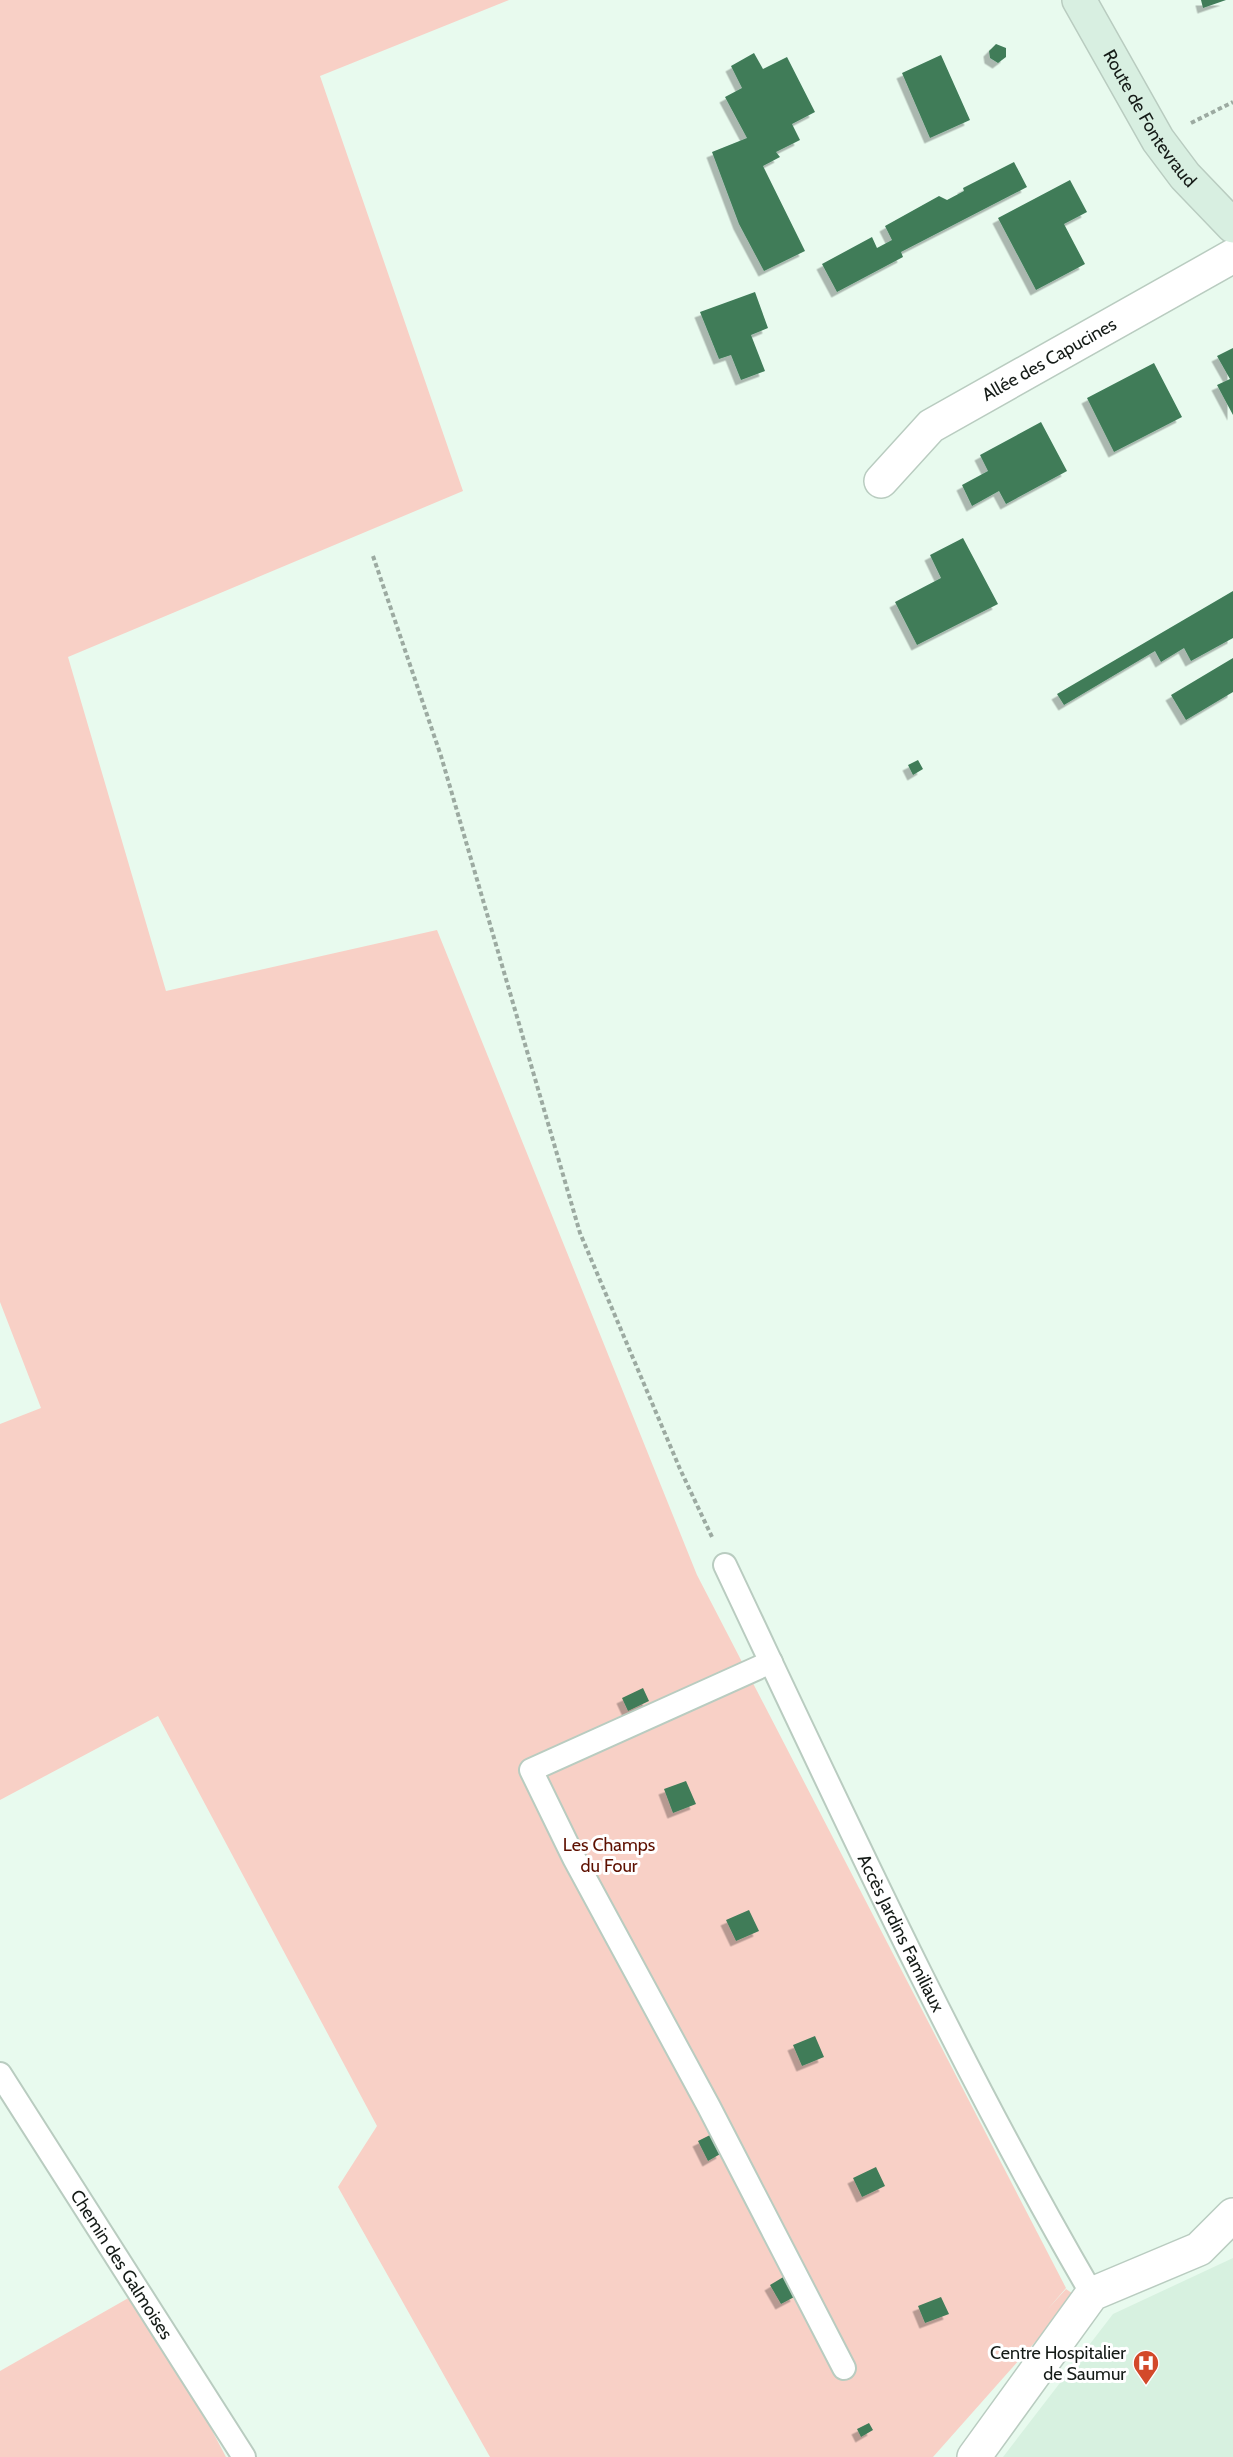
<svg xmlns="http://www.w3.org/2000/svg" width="1233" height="2457" font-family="Cabin,sans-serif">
<defs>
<filter id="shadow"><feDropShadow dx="-5.5" dy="5.5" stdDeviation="0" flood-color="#0004"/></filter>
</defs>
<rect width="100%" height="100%" fill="#e8faee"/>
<path fill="#d7f1e0" d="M1233,2258V2457H1003L1113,2314Z"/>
<path fill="#f8d0c6" d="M0,0H509L320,76L463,491L68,657L166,991L437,930L697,1575L1066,2288L1047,2310L1066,2289L1076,2296L933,2457H490L338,2187L377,2126L158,1716L0,1800V1424L41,1408L0,1302Z
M139,2292L226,2457H0V2371Z"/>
<path fill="#3f7c59" filter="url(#shadow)" d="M1201,0H1226L1203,8Z
M996,44L1006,48V57L998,63L990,58L989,51Z
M754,53L763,69L787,57L815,112L792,124L800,140L776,152L780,157L763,166L805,251L764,271L739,224L712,152L747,138L725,97L742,88L731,66Z
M941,55L970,120L930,138L902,73Z
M1014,162L1027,187L901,252L903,257L837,292L822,264L872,237L877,248L892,240L885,226L939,196L947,200L964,191L963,188Z
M1070,180L1087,212L1064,224L1085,264L1036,290L998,218Z
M755,292L768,328L751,335L765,371L741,380L731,355L719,359L700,312Z
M1233,348V415L1217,385L1230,379L1217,356Z
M1154,363L1182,417L1114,452L1087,398Z
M1041,422L1067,471L1006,504L999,491L972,506L962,485L988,471L980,455Z
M963,538L998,604L917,645L895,602L941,578L930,555Z
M1233,591V638L1191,661L1184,648L1161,662L1155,651L1064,705L1057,694Z
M1233,658V692L1186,720L1171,695Z
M918,760L923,769L913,775L908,765Z
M643,1688L649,1701L628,1711L622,1698Z
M686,1781L696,1804L673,1813L664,1789Z
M749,1910L759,1931L736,1941L726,1920Z
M815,2036L824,2057L802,2066L793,2045Z
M712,2134L722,2153L708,2161L698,2141Z
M876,2167L885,2186L862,2197L853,2178Z
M785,2276L796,2296L781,2304L770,2285Z
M941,2297L949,2314L925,2323L918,2306Z
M869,2423L873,2430L861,2437L857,2429Z"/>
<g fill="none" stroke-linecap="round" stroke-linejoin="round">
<g stroke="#b9ccc0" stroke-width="26">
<g id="lane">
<path id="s1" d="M725,1565C841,1810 955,2059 1092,2294"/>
<path d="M771,1662L531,1770L574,1858L709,2107L844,2368"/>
<path id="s2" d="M0,2074L244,2457"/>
</g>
</g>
<g stroke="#b9ccc0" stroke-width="36">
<g id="street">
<path id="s3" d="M881,481L931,426L1233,256"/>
<path d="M974,2457L1092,2294L1199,2249L1233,2215"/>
</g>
</g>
<g stroke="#b9ccc0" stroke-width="36">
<g id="secondary">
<path id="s4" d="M1079,0L1158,140L1185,176L1233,226"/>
</g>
</g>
<path stroke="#9caaa1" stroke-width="4" stroke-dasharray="4.5 3" stroke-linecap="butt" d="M1191,123L1233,102
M373,556L441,756L580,1233L680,1469L712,1537"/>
<use href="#lane" stroke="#fff" stroke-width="22"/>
<use href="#street" stroke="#fff" stroke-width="33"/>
<use href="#secondary" stroke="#d8efe1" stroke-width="33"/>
</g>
<defs>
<g id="hospital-pin" transform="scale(1.35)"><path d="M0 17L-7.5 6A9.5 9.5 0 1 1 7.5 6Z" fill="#d3492a" stroke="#fff"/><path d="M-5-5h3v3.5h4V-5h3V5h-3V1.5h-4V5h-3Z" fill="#fff"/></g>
</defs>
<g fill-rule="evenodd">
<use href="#hospital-pin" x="1146" y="2363"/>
</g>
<g text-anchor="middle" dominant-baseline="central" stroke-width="6" stroke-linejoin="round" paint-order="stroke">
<g font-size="18" fill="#151b17" stroke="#fff">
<text stroke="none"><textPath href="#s4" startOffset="138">Route de Fontevraud</textPath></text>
<text stroke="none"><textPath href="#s3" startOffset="210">Allée des Capucines</textPath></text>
<text stroke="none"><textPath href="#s1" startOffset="408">Accès Jardins Familiaux</textPath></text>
<text stroke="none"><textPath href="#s2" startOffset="226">Chemin des Galmoises</textPath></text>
</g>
<g font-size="18" fill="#5e1000" stroke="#fff">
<text x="609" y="1845">Les Champs<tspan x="609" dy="21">du Four</tspan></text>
</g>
<g font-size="18" fill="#151b17" stroke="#fff" text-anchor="end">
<text x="1126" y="2353">Centre Hospitalier<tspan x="1126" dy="21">de Saumur</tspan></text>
</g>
</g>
</svg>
